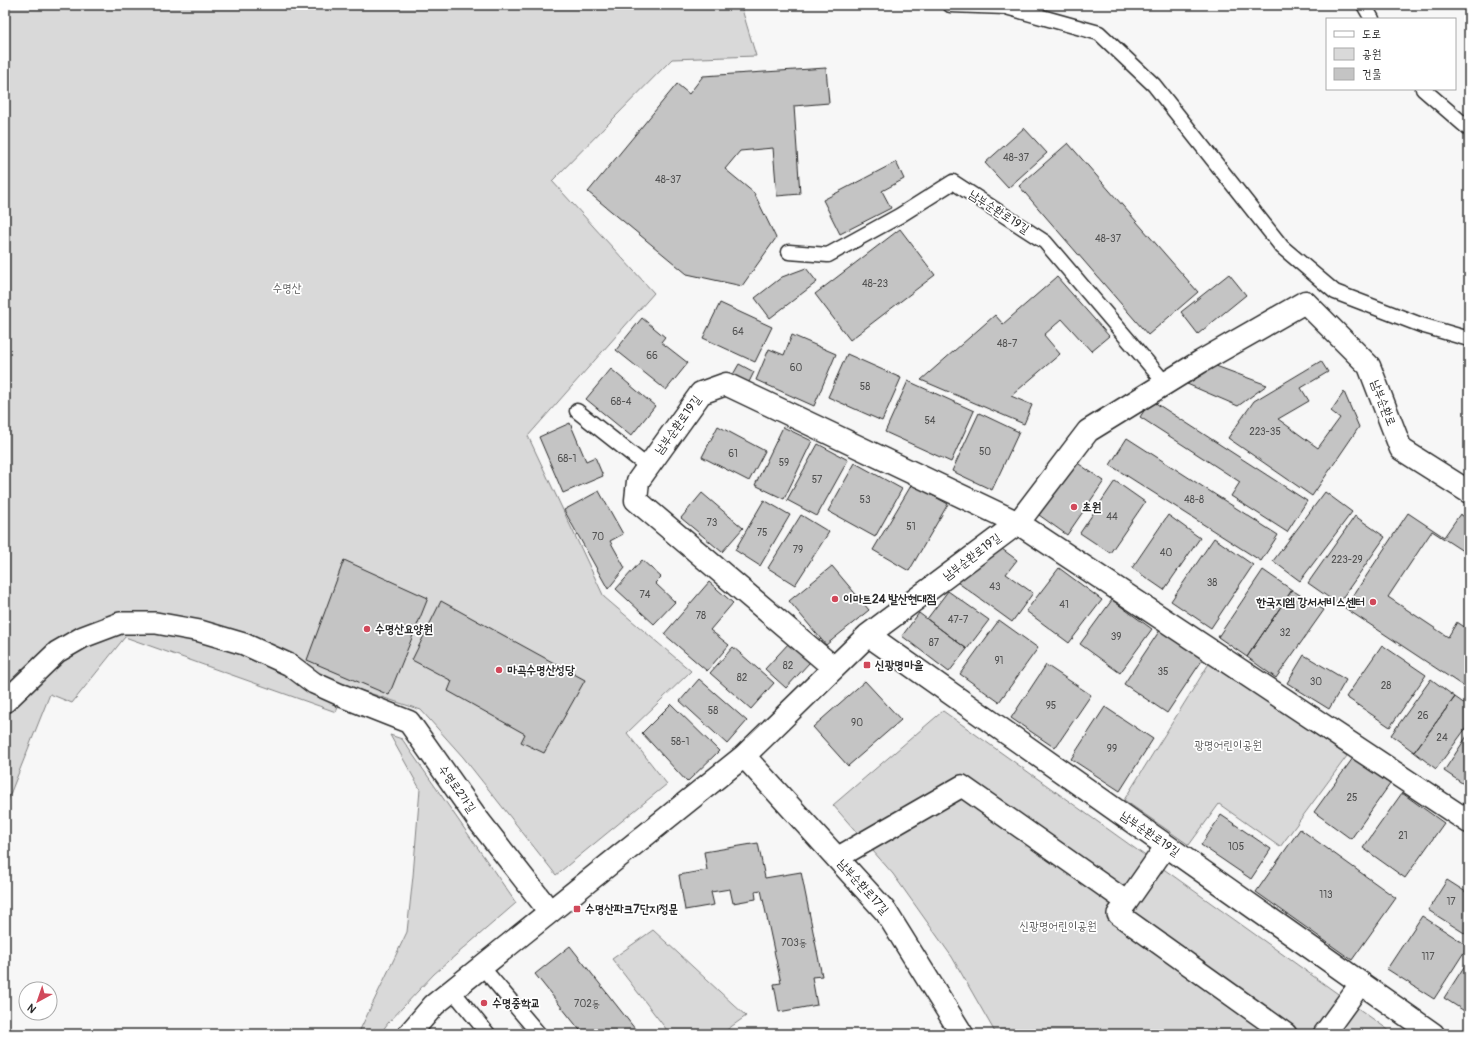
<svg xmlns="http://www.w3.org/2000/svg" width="1474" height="1039" font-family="Pangolin,'Poor Story',sans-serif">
<rect width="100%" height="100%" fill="#f7f7f7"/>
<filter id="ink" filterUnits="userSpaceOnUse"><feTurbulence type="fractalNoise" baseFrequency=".025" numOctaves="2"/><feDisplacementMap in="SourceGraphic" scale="8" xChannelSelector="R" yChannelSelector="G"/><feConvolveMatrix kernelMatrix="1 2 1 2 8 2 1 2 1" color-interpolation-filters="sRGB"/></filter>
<g filter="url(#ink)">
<path fill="#d9d9d9" stroke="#828282" d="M5,5L741,6L756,56L672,59L552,181L654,293L528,436L604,597L691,671L627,733L667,784L556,875L463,757L421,710L348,686L336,712L125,637L72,703L50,694L5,807Z
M1210,662L1347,756L1280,847L1219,804L1189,845L1124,800Z
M943,711L1394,1034H996L952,957L893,874L833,805Z
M390,735L402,739L516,903L434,974L388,1023L380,1034H358L407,932L413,876L420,789Z
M653,930L746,1016L721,1034H670L612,959Z"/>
<path fill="#c4c4c4" stroke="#2b2b2b" d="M826,68L829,103L794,106L800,194L777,196L773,148L740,151L725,169L754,193L776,238L742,286L687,274L588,192L677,84L689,94L703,76Z
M1024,128L1047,153L1008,188L985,163Z
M1068,143L1198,292L1148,335L1019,186Z
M896,162L904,179L882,191L891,208L840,234L823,200Z
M900,229L935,275L850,340L815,294Z
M806,268L817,282L770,318L755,298L782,277Z
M1229,274L1246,295L1198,334L1181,312Z
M1057,277L1109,336L1091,351L1062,319L1044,335L1060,354L1011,396L1032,405L1024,424L921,380L995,315L1003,324Z
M720,303L772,327L755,362L703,338Z
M642,318L665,337L661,342L688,363L666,390L616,350Z
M792,335L836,354L814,406L756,380L769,349L784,355Z
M847,354L901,378L882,421L828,397Z
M1321,361L1328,372L1301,388L1309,401L1278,419L1318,448L1340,418L1331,411L1344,392L1359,427L1312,496L1228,438L1254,401Z
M739,364L754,372L747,386L731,378Z
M1216,366L1267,385L1238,406L1187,384Z
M611,369L655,406L631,436L586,399Z
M908,381L974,411L951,462L885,432Z
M1151,400L1307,501L1287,532L1231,496L1240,482L1140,417Z
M979,413L1019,432L992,490L952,471Z
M570,423L586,461L595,457L603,476L563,493L539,437Z
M718,426L765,451L749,481L702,457Z
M783,427L812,441L784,499L755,485Z
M1127,438L1278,535L1261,561L1110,465Z
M818,444L848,460L817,516L787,500Z
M1076,462L1104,481L1067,535L1039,515Z
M855,463L902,489L875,537L828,511Z
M1115,481L1145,502L1110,553L1080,533Z
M912,484L948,504L909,571L873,550Z
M599,491L623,534L610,541L625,568L608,589L564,510Z
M1325,492L1352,512L1300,581L1273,561Z
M702,493L743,528L722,552L681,518Z
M764,500L790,515L760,566L735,550Z
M1408,513L1444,537L1460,514L1469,520V555L1432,531L1388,597L1448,637L1457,622L1469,630V690L1345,608Z
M801,515L829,532L795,585L768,568Z
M1168,515L1200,538L1164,590L1132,568Z
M1355,516L1385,537L1338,604L1308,583Z
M1214,538L1253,565L1211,628L1171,601Z
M1002,549L1017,560L1006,574L1033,593L1012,622L957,582Z
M344,560L428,598L389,695L307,660Z
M642,560L661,577L655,583L675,602L654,624L616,589Z
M832,566L869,610L826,645L789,601Z
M1059,568L1102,600L1069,643L1026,611Z
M1263,570L1292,590L1247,657L1218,637Z
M709,582L733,603L710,630L729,645L707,671L664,634Z
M1292,590L1324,610L1276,678L1247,657Z
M948,591L989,620L967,649L927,619Z
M1112,600L1152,629L1120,673L1080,644Z
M441,601L585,680L544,753L521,742L525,734L448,691L452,681L412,660Z
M919,613L967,649L949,672L902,636Z
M999,620L1038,648L999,702L960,674Z
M1160,630L1203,659L1167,713L1124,684Z
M789,643L810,662L786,688L765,669Z
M1382,645L1426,675L1390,727L1346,697Z
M733,647L774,683L751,709L710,673Z
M1304,655L1346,680L1329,709L1287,683Z
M1046,665L1091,695L1055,748L1011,718Z
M699,679L747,721L727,744L680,701Z
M1431,679L1455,697L1414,752L1391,735Z
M865,681L901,720L848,766L813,727Z
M1455,697L1469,707V724L1436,769L1414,752Z
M671,704L719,751L687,782L642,733Z
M1105,707L1153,739L1120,791L1071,759Z
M1469,733V784L1468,787L1444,771Z
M1353,758L1390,784L1351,839L1314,812Z
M1402,793L1444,823L1405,878L1363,848Z
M1221,815L1271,849L1251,879L1201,845Z
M1300,829L1396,898L1352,960L1256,892Z
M758,843L765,878L801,872L822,976L812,977L817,1005L779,1012L774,984L781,983L761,890L755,891L756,899L733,903L730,889L711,892L714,905L685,910L679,875L707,870L704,852Z
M1447,880L1469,894V936L1428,910Z
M1422,916L1468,946L1434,999L1387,969Z
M570,946L639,1034H583L535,974Z
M1469,959V1014L1444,998Z"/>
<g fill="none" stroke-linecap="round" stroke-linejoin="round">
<g stroke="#2b2b2b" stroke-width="17">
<path id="service" d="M950,5L1006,7L1099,33L1154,85L1282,247L1335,292L1421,325L1469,339
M1364,5L1372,19
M1423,89L1469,129
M789,252L828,255L899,216L953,182L1045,242L1165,383
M577,411L648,467
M482,967L539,1034
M452,990L488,1034"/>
</g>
<g stroke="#2b2b2b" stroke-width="24">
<path id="pedestrian" d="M5,702L57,652L83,637L120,623H156L200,631L244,644L290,665L314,683L343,696
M837,858L962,786L1127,902L1166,846
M1127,902L1118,914L1286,1034
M1324,1034L1361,983"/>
</g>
<g stroke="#2b2b2b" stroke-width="25">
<path id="minor" d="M868,635L1433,1034
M834,668L636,500L638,481L701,393L726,384L1018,523L1469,822
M343,696L409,722L479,821L550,912
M744,756L886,912L962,1034
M409,1034L434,1005L744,756L868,635L1018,523L1088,431L1200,362L1305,302L1369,366L1401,449L1469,492"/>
</g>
<use href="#service" stroke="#fff" stroke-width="14"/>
<use href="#pedestrian" stroke="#fff" stroke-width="21"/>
<use href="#minor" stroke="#fff" stroke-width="22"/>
</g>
</g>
<g fill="#d1495b" stroke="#fff" stroke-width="1.5">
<circle cx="1074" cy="507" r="4"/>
<circle cx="835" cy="599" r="4"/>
<circle cx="1373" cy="602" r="4"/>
<circle cx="367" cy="629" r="4"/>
<rect x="863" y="661" width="8" height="8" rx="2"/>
<circle cx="499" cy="670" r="4"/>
<rect x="573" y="905" width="8" height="8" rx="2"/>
<circle cx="484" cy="1003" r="4"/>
</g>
<g text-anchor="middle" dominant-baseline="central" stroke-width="3.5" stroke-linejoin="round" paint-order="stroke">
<g font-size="10" fill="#515151">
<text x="1016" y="158">48-37</text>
<text x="668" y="180">48-37</text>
<text x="1108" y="239">48-37</text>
<text x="875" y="284">48-23</text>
<text x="738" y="332">64</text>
<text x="1007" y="344">48-7</text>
<text x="652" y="356">66</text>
<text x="796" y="368">60</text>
<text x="865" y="387">58</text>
<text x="621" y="402">68-4</text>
<text x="930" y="421">54</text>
<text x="1265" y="432">223-35</text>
<text x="985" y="452">50</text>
<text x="733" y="454">61</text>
<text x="567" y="459">68-1</text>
<text x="784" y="463">59</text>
<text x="817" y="480">57</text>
<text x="865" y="500">53</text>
<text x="1194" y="500">48-8</text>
<text x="1112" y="517">44</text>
<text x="712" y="523">73</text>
<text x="911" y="527">51</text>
<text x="762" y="533">75</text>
<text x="598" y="537">70</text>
<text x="798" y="550">79</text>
<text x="1166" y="553">40</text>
<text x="1347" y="560">223-29</text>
<text x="1212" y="583">38</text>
<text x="995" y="587">43</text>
<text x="645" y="595">74</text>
<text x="1064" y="605">41</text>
<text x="701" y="616">78</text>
<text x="958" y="620">47-7</text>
<text x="1285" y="633">32</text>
<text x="1116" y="637">39</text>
<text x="934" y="643">87</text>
<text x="999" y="661">91</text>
<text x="788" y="666">82</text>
<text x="1163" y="672">35</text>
<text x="742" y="678">82</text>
<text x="1316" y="682">30</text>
<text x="1386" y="686">28</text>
<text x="1051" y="706">95</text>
<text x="713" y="711">58</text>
<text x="1423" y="716">26</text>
<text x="857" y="723">90</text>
<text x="1442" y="738">24</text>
<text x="680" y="742">58-1</text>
<text x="1112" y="749">99</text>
<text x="1352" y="798">25</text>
<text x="1403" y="836">21</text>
<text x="1236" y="847">105</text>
<text x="1326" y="895">113</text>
<text x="1451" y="902">17</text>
<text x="794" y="943">703동</text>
<text x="1428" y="957">117</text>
<text x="587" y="1004">702동</text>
</g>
<g font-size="12" fill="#2b2b2b" stroke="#fff">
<text transform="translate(999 212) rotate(33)">남부순환로19길</text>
<text transform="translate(1383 403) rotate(69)">남부순환로</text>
<text transform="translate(678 425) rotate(-54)">남부순환로19길</text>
<text transform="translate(972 557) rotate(-37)">남부순환로19길</text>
<text transform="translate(457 789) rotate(55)">수명로2가길</text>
<text transform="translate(1150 834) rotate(35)">남부순환로19길</text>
<text transform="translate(863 887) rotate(48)">남부순환로17길</text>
</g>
<g font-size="12" fill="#565656" stroke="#fff">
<text x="287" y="288">수명산</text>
<text x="1228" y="745">광명어린이공원</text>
<text x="1058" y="926">신광명어린이공원</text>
</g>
<g font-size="12" font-weight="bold" fill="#2b2b2b" stroke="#fff" text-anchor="start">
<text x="1082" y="507">초원</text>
<text x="843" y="599">이마트24 발산현대점</text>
<text x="1365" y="602" text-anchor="end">한국지엠 강서서비스센터</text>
<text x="375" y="629">수명산요양원</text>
<text x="875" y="665">신광명마을</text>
<text x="507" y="670">마곡수명산성당</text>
<text x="585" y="909">수명산파크7단지정문</text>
<text x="492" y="1003">수명중학교</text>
</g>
</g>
<rect width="1474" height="1039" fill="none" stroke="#fff" stroke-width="20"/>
<rect x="10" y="10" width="1454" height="1019" fill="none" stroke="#2b2b2b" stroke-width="1.5" filter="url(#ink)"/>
<rect x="1326" y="18" width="130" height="72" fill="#ffffff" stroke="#aaaaaa"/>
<rect x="1334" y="31" width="20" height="6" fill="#ffffff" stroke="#aaaaaa"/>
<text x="1362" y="38" font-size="12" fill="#2b2b2b">도로</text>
<rect x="1334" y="48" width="20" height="12" fill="#d9d9d9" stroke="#aaaaaa"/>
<text x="1362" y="58" font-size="12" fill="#2b2b2b">공원</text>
<rect x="1334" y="68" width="20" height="12" fill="#c4c4c4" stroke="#aaaaaa"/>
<text x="1362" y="78" font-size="12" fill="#2b2b2b">건물</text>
<g transform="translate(38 1001) rotate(220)"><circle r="19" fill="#ffffff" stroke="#aaaaaa"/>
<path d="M0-3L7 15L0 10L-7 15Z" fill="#d1495b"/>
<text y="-6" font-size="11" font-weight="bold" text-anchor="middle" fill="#2b2b2b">N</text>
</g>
</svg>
